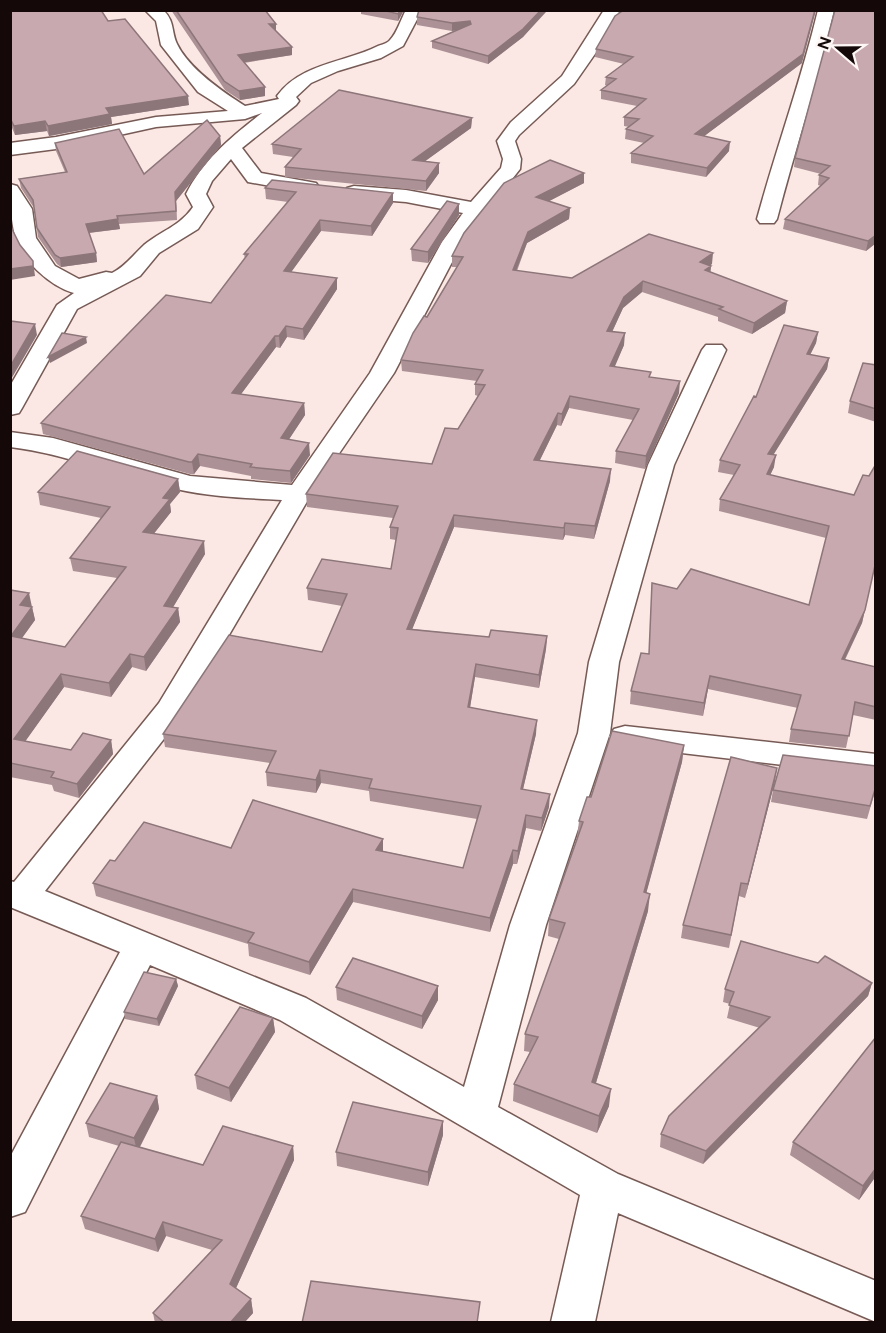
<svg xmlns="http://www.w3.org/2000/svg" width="886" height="1333" font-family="Figtree,sans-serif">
<rect width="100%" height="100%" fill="#fbe7e3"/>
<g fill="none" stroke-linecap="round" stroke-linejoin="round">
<g stroke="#765a55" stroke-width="3">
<path id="minor" d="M145,10H163C175,21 171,31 177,44C189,69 223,92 245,106L279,99L277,96C301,63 344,63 378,46C381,45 388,43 390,40C397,33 401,19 406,10H422L403,46L381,58L338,71L311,83L296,97L299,101L296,105L242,148L261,173L316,183L319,187L316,191L309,193L248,182L231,159L212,181L206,194L213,207L198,229L159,253L140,276L77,309L22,408L19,413L10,415V386L57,305L74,293C51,287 21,260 15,236C11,219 10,201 10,184L17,186L32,209L36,238L55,266L79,279L106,272L112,273C126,266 133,255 144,245C161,231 180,226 193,207L186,194C203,160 232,136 262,113L245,119L156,127L56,149L10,155V143L56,137L156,117L228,111L198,92L161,45L156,21Z
M604,10H620L597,51L574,84L519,135L515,141L521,159L520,169L462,243L394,373L312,493L181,717L45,891L306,998L464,1087L510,925L578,733L589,662L648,465L702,350L706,345H722L726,350L674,465L619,662L610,733L546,925L498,1107L618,1174L876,1281V1322L618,1213L595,1322H551L580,1195L280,1020L150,965L25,1212L10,1217V1157L120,952L10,907V881L14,882L159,703L282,500C246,498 211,497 176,489C120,477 68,454 10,447V432L53,438L190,476L292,485L370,373L442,242L463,213L406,202L354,198L347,196L344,192L347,188L354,186L406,190L471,202L501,168L503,159L497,141L511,122L562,76Z
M818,10H834C818,81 795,149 777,219L774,223H760L757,219C776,149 801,81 818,10Z
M625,726L876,754V776L614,745L609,737L614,729Z"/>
</g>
<use href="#minor" fill="#fff" fill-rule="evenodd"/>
</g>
<path fill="#ac9196" d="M10,10L108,21L189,105L111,117L112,124L49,136L47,131L15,135L10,123Z
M171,10H265L276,32L292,55L244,63L265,87V96L240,100L225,90Z
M361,10H404L398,21L361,14Z
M419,10H546L523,37L488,64L432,48V41L456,30L452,31L417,25V17Z
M876,10V243L866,251L783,229L785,219L821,186L818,185L819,175L821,174L794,167L795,158L831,29Z
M596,49L802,63L704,136L729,151L706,177L631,163V153L644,143L625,139L626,129L629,127L624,126V117L637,106L601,99V90L607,86L605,85L606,77L624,64L595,57Z
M472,118L471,128L425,161L439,163V173L426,191L285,177V167L293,157L273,154L272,144Z
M220,136L221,145L176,201L177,220L119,224L120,229L89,233L96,253L97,262L61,267L57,264L38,237L34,208L21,188L19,179L65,172L56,151L55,143L144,174Z
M584,173V183L549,201L570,208L569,219L527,243L517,271L572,278L712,264L710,265L711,266L710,273L787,301L785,313L752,334L718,321V317L642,292L623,308L612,332L624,345L614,367L650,377L679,393L645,469L615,463L616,451L633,420L569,408L561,426L557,425L540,460L610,481L594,539L565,535L563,540L454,527L412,629L489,637L547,636L546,649L539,688L475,677L470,707L536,734L523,789L549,807L541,831L526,828L517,864H513L490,932L353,902L310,975L249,956L248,944L96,896L93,883L115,861L231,848L383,851L463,868L477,819L370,801L369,791L321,783L316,793L267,786L266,772L270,763L165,747L163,734L322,652L342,606L308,600L307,588L391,569L396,540L390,539V527L393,518L307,507L306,494L432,464L458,429L478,396L475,395V384L477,381L402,371L401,360L457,267H452V256Z
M265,188L393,193V203L372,236L321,231L291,272L337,278V289L304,340L287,337L280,348L276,347L241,394L304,403L305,415L289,439L310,455L291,483L251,479V476L200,466L194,474H190L43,434L41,423L211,303L245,259L244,254L288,202L266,199Z
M459,204V215L428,263L412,261L411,249Z
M818,332L816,343L810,355L829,358L827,369L773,455L774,467L770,475L876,562L862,623L845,660L876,667V720L853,715L846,748L789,742L791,729L798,708L708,689L703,716L630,704L631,691L649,654L652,583L677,589L809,605L826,538L719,511L720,499L734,475L718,472L720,460L756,397Z
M876,365V422L848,413L850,401Z
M178,479L180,492L170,504L171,512L154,533L205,554L173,607L178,608L180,622L146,671L132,667L111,697L64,687L25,741L71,750L111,740L113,754L79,798L54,791L52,785L10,777V590L32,607L35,620L22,638L65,647L117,578L73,571L70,558L101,518L40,505L38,492Z
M684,745L682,762L646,893L648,911L596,1083L609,1106L597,1133L513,1101L514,1084L530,1052L524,1051L525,1034L559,939L548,936L549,919L577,838L579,821L591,797Z
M876,766V788L867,819L771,802L773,790Z
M775,781L745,898L739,896L729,948L681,938L683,925Z
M176,979L178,986L159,1026L125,1019L124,1012Z
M872,983L868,996L703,1164L660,1147L661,1134L760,1028L727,1018L730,1004L723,1002L725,989Z
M438,986V1000L422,1029L337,1000L336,987Z
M273,1018L275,1032L231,1102L197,1089L195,1075Z
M876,1037V1176L859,1200L790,1155L793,1142Z
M157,1096L159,1109L140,1147L203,1165L293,1146L294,1160L236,1288L251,1299L253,1313L244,1323H155L153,1313L212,1250L166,1236L158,1252L85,1229L81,1216L119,1146L89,1137L86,1123Z
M443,1135L428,1186L337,1166L336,1152Z"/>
<path fill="#8c767a" d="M400,10H404L398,21V14Z
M541,10H546V12L523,37L488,64V56Z
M815,10H816L802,63L695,143V134Z
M470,21V28L452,31V23Z
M269,24H276V32Z
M292,47V55L239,63L238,55Z
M265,87V96L240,100L239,91Z
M188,96L189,105L111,117L112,124L49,136L48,126L106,108Z
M472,118L471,128L413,170V160Z
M45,121L47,131L15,135L14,126Z
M220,136L221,145L176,201L177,220L175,192Z
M730,142L729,151L706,177L707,168Z
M439,163V173L426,191V181Z
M584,173V183L536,208V197Z
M393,193V203L372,236L371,226Z
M459,204V215L428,263V252Z
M570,208L569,219L527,243L512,281L513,270L528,232Z
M118,219L120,229L87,233L86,224Z
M320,220L321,231L284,282V271Z
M876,235V243L866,251L868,241Z
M96,253L97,262L61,267L60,258Z
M713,253L712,264L699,273L700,262Z
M33,261L35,276L10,280V269Z
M711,266L710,277L705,270Z
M337,278V289L304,340L303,329Z
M643,281L642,292L623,308L607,343V331L624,297Z
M787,301L785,313L752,334L754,323Z
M35,324L37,335L10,381V367Z
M286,326L287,337L280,348L279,336Z
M818,332L816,343L805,365L807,354Z
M625,333L624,345L610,378V366Z
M275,336L276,347L233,405L232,393Z
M86,337L87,343L50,363L48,357Z
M829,358L827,369L767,465L768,454Z
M680,381L679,393L645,469L646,456Z
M570,396L569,408L561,426L562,414Z
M304,403L305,415L282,450L281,438Z
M558,413L557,425L534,472V460Z
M309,443L310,455L291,483L290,471Z
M198,454L200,466L194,474L192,462Z
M776,455L774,467L765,486L767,474Z
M611,469L610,481L594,539L595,526Z
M178,479L180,492L170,504L171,512L145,545L143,532L163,498Z
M454,515V527L407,642V629Z
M565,523V535L563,540L564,528Z
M204,541L205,554L166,619L164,606Z
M876,562L862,623L839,671L842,659Z
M29,593L32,607L20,605Z
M32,607L35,620L14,649L11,636Z
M178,608L180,622L146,671L144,657Z
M547,636L546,649L539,688V675Z
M130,654L132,667L111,697L109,683Z
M476,664L475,677L468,720V707Z
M61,674L64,687L17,753L14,739Z
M710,676L708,689L703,716L704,703Z
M537,720L536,734L520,802L521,789Z
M111,740L113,754L79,798L77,784Z
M684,745L682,762L642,909L644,892Z
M777,768L775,781L745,898L748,884Z
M320,770L321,783L316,793V780Z
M550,794L549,807L541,831L542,818Z
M526,815V828L517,864L518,851Z
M383,839V852L376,850Z
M513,850V864L490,932V918Z
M353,889V902L310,975L309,962Z
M650,894L648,911L591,1099L592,1082Z
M176,979L178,986L159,1026L157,1019Z
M872,983L868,996L703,1164L706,1151Z
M438,986V1000L422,1029V1016Z
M273,1018L275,1032L231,1102L229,1088Z
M611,1089L609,1106L597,1133L599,1116Z
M157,1096L159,1109L137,1152L134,1138Z
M443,1121V1135L428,1186V1172Z
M293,1146L294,1160L232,1297L230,1284Z
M876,1168V1176L859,1200L863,1186Z
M163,1222L166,1236L158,1252L155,1239Z
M251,1299L253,1313L244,1323H230Z"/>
<path fill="#c8a9af" stroke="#8c767a" stroke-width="1.5" d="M10,10H101L108,21L125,19L188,96L106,108L110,114L48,126L45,121L14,126L10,118Z
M176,10H265L276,24H269L292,47L238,55L265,87L239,91L224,81Z
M382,10H400L398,14Z
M419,10H541L523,29L488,56L432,41L471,24L470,21L452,23L417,17Z
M624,10H815L803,54L695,134L730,142L707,168L631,153L653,136L626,129L639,119L624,117L646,99L601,90L616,79L606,77L633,57L596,49L615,16Z
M835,10H876V235L868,241L785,219L829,178L819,175L830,166L795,158Z
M339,90L472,118L413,160L439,163L426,181L285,167L301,149L272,144Z
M207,120L220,136L175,192L176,211L117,216L118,219L86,224L96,253L60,258L55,255L37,228L33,200L19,179L67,172L55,143L119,129L144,174Z
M550,160L584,173L536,197L570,208L528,232L513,270L572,278L649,234L713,253L700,262L711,266L705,270L787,301L754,323L719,309L723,307L643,281L624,297L607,331L625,333L610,366L651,372L649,377L680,381L646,456L616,451L639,409L570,396L562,414L558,413L534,460L611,469L595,526L565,523L564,528L454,515L407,629L489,637L491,630L547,636L539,675L476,664L468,707L537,720L521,789L550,794L542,818L526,815L518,851L513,850L490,918L353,889L309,962L248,942L254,933L93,883L110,860L115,861L144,822L231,848L253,800L383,839L376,850L463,868L481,806L369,788L372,779L320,770L316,780L266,772L276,751L163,734L229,635L322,652L347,594L307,588L322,559L391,569L398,528L390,527L398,506L306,494L333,453L432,464L445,428L458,429L485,385L475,384L483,370L401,360L413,333L424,316L427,317L463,257L452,256L464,233L504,183Z
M272,180L393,193L371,226L320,220L284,271L337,278L303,329L286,326L279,336H275L232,393L304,403L281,438L309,443L290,471L250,467L252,464L198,454L192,462H189L41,423L166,295L211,303L248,254H244L296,192L265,188Z
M447,201L459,204L428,252L411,249Z
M10,221L11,227L20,245L33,261V266L10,269Z
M10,312L11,321L35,324L10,367Z
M784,325L818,332L807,354L829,358L768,454L776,455L767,474L854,495L863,475L869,476L876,464V561L865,610L842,659L876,667V707L855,702L849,736L791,729L801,695L710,676L704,703L631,691L641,653L649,654L652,583L677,589L691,569L809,605L829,526L720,499L740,465L720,460L754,396L756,397Z
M62,333L86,337L48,357Z
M863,363L876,365V409L850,401Z
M77,451L178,479L163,498L170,499L143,532L204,541L164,606L178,608L144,657L130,654L109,683L61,674L14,739L71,750L83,733L111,740L77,784L51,777L54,772L10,763V590L29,593L20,605L32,607L11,636L65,647L126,567L70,558L110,507L38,492Z
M612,731L684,745L644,892L650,894L592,1082L611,1089L599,1116L514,1084L538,1037L525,1034L565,923L549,919L583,822L579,821L587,797H591Z
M783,755L876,766V786L870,806L773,790Z
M731,757L777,768L748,884L741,883L731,935L683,925Z
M741,941L818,963L825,956L872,983L706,1151L661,1134L669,1116L770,1017L729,1005L734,992L725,989Z
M353,958L438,986L422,1016L336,987Z
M144,972L176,979L157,1019L124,1012Z
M240,1007L273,1018L229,1088L195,1075Z
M876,1037V1168L863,1186L793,1142Z
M110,1083L157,1096L134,1138L86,1123Z
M353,1102L443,1121L428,1172L336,1152Z
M223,1126L293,1146L230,1284L251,1299L230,1323H165L153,1313L222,1240L163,1222L155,1239L81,1216L121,1142L203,1165Z
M311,1281L480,1302L477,1323H302Z"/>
<rect width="886" height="1333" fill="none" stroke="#140908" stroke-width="24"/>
<g transform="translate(838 48) rotate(290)" stroke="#fef7f6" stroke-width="4.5" paint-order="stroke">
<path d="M0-4.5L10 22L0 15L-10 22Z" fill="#140908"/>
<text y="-9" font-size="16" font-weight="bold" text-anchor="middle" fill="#140908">N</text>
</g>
</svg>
